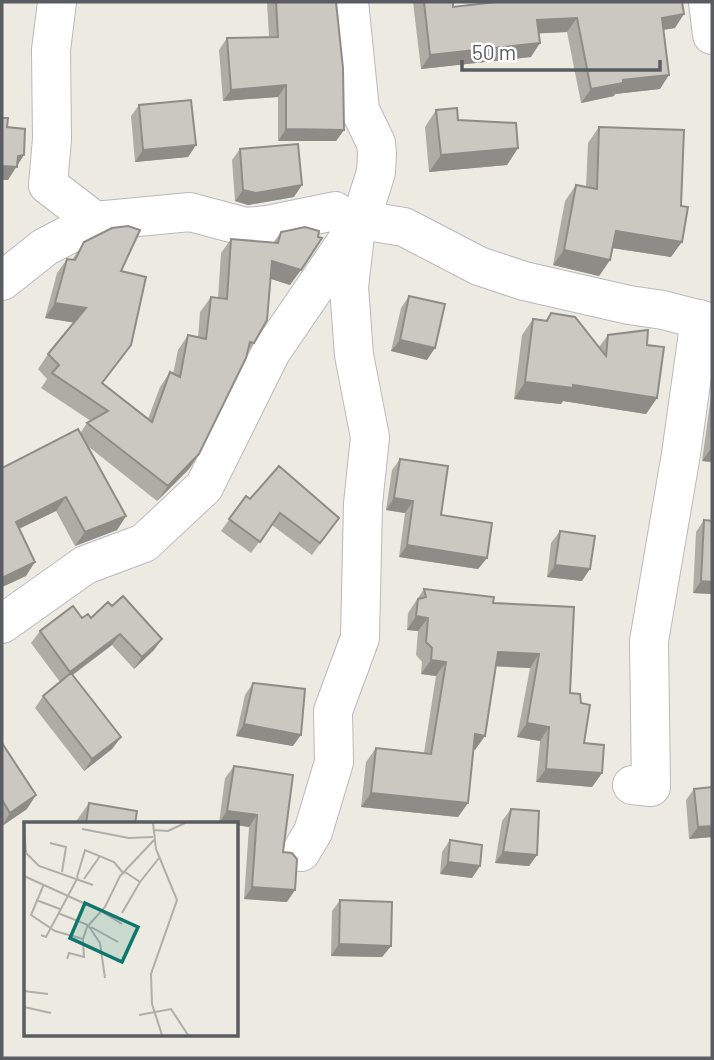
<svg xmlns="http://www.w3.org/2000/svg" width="714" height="1060" font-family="Barlow,sans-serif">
<rect width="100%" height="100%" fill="#edebe1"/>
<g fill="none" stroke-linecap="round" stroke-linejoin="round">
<g stroke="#b6b9be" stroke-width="40">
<path id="minor" d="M57,2L51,50L52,139L48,185L95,221
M708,2L712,35
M361,220L404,227L479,266L524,281L629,305L663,310L712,323
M2,281L45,247L95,221L190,212L246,227L267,225L335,211L356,228L361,220
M2,624L85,565L144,543L204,487L271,352L361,220L376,172L377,154L376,143L360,110L349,2
M632,785L651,787L649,641L681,454L700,319
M301,852L313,832L334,762L333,711L360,638L363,504L370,437L354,355L349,287L355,235"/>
</g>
<use href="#minor" stroke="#fff" stroke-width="38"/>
</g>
<path fill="#aeaca5" d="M267,2H336L344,130L336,141H278V97L223,101L219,50L227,38L269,37Z
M413,2H453V7L496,2L675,28L664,30L660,89L615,94L614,96L581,103L567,32L539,33L531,57L421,69Z
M139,105L196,145L188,157L135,162L131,116Z
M436,110L458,120L518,148L507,165L429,172L425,127Z
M599,127L671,257L613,248L610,260L599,276L553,265L565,201L576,185L586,187L588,143Z
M240,149L294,197L248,205L235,201L232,160Z
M281,232L290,285L271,279L254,343L248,352L199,454L189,469L157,501L89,447L126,516L117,530L75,546L56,511L19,529L26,576L2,587V468L81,432L87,423L91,421L41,388L47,379L38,369L48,354L74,322L45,318L57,273L67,259L72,260L84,242L121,271L131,345L102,384L148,419L160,387L170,372L173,374L178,350L188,335L198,338L200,312L211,297L218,298L221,253L231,239L273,243Z
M409,296L427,360L391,351L401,308Z
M551,313L599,347L608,335L647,345L657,398L646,414L563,401L561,404L514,399L522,335L533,319L546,320Z
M712,389V462L702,461Z
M400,459L441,515L487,558L478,569L399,557L405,513L386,510L392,470Z
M246,496L250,499L339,518L312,555L272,525L251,553L221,531Z
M704,520L712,594L693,593L696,532Z
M560,531L582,581L547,577L551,543Z
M424,589L493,603L574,607L570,693L584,743L602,773L592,787L536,782L540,741L517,737L530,668L496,666L475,750H473L468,803L458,817L361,807L366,762L376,748L424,753L436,676L421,674L422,662L416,655L418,631L407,630L408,613Z
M82,618H91L154,650L134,669L112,645L73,675L121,737L112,749L84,771L35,708L43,696L60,682L31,643L40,631Z
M253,683L293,746L236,736L245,695Z
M2,743L27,809L2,826Z
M234,766L283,852L287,902L244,899L249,827L236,825V824L219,823L225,778Z
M694,789L712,837L689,839L686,800Z
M89,803L135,824H77V820Z
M511,809L537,855L529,866L495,863L502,821Z
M450,840L480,866L472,878L440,874L442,852Z
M340,900L391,946L382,957L331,956L332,911Z"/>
<path fill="#8d8c86" d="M684,14L675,28L653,31L662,18Z
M577,18L567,32L528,34L537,20Z
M540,43L531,57L421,69L430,55Z
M669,75L660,89L615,94L614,96L581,103L591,89L623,80Z
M286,85L278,97L223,101L231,90Z
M286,129L344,130L336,141H278Z
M196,145L188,157L135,162L143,150Z
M518,148L507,165L429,172L441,155Z
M24,155L8,180H2V166L18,156Z
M302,185L294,197L248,205L235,201L243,190Z
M616,231L682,242L671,257L605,247Z
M564,250L610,260L599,276L553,265Z
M272,261L301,270L290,285L262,276Z
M55,303L86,308L76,323L45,318Z
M400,340L435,348L427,360L391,351Z
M525,382L573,385L657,398L646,414L563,401L561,404L514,399Z
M712,447V462L702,461Z
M199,454L189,469L157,501L168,486Z
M66,497L56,511L6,535L16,522Z
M394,498L413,501L405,513L386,510Z
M126,516L117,530L75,546L85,532Z
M407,545L487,558L478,569L399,557Z
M35,562L26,576L2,587V578Z
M555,565L590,569L582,581L547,577Z
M701,581L712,582V594L693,593Z
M416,616L428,618L418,631L407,630Z
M120,634L112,645L61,683L70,672Z
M162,639L154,650L134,669L142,657Z
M498,652L539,654L530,668L488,666Z
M431,660L446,662L436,676L421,674Z
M527,723L549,727L540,741L517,737Z
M244,724L301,735L293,746L236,736Z
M475,734L485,736L475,750L465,748Z
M121,737L112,749L84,771L92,759Z
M546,769L602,773L592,787L536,782Z
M371,793L468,803L458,817L361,807Z
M36,795L27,809L2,826L10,813Z
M227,811L257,815L249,827L236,825V824L219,823Z
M712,826V837L689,839L698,827Z
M503,852L537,855L529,866L495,863Z
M448,862L480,866L472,878L440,874Z
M252,887L295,890L287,902L244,899Z
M339,944L391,946L382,957L331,956Z"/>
<path fill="#cac8c0" stroke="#8d8c86" stroke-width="2" d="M276,2H336L343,68L344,130L286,129V85L231,90L227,38L278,37Z
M424,2H453V7L496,2H682L684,14L662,18L669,75L623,80V83L591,89L577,18L537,20L540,43L430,55Z
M191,100L196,145L143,150L139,105Z
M457,108L458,120L516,123L518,148L441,155L436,110Z
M2,118H8L7,127L25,129L24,155L18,156L17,167L2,166Z
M599,127L684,130L681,206L688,207L682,242L616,231L610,260L564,250L576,185L597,189Z
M298,144L302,185L256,193L243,190L240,149Z
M128,226L140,230L121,271L146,277L131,345L102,383L152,422L170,372L180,377L188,335L206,339L211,297L227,299L231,239L278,243L281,232L305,227L319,231L318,237L322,238L301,270L272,261L267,320L254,343L250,342L246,358L199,454L168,486L87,423L108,411L52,373L59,365L48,354L86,308L55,303L67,259L75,260L84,242L112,228Z
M409,296L445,304L435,348L400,340Z
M551,313L575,317L606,356L608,335L648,330L647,345L664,347L657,398L573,385V388L525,382L533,319L547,321Z
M78,429L126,516L85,532L66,497L16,522L35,562L2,578V468Z
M400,459L448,466L441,515L492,523L487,558L407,545L413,501L394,498Z
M279,466L339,518L320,543L280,513L260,542L229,519L246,496L250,499Z
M704,520L712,521V582L701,581Z
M560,531L595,536L590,569L555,565Z
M424,589L494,597L493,603L574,607L570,693L580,694L581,703L590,705L584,743L604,745L602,773L546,769L549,727L527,723L539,654L498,652L485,736L475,734L468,803L371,793L376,748L431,754L446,662L431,660L432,648L426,642L428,618L416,616L418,599L426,597Z
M123,596L162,639L142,657L120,634L70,672L40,631L73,606L82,618L88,614L91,618L108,602L112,606Z
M71,673L121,737L92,759L43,696Z
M253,683L305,689L301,735L244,724Z
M2,743L36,795L10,813L2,800Z
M234,766L293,775L283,852L292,853L297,859L295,890L252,887L257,815L227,811Z
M712,787V826L698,827L694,789Z
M89,803L137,811L135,824H86Z
M511,809L539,811L537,855L503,852Z
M450,840L482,845L480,866L448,862Z
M340,900L392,902L391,946L339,944Z"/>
<g transform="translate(24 822)">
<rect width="214" height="214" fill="#edebe1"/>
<path fill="none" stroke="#aeaeaa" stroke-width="2" d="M129,1L132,27L153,78L127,152L128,182L138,213M0,3L2,31M58,7L105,16L129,15M129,8L144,9L161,1M26,21L42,25L38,50M2,31L15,44L69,63M0,54L77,89M53,55L61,28L90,40L100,52M60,57L76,34M116,60L135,36M20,62L7,93L31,109L59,117M12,78L36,87M77,89L98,102M34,91L64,103L76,121L81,156M98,91L116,60L101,50M67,105L94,120M17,113L22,115L54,55M43,137L45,131L60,135L59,117L63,105L81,85L96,54L130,18M0,169L24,172M0,185L27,191M115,193L147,187L164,213"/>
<path fill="#0f766e" fill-opacity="0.15" stroke="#0f766e" stroke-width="3.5" d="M61,81L114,105L98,140L46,116Z"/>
<rect width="214" height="214" fill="none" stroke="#595d62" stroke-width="3.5"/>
</g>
<rect width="714" height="1060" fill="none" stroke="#595d62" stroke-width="7"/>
<path d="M462 60v10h198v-10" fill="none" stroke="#595d62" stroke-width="3.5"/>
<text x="472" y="60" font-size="21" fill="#595d62" stroke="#ffffff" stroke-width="5" paint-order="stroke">50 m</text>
</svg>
